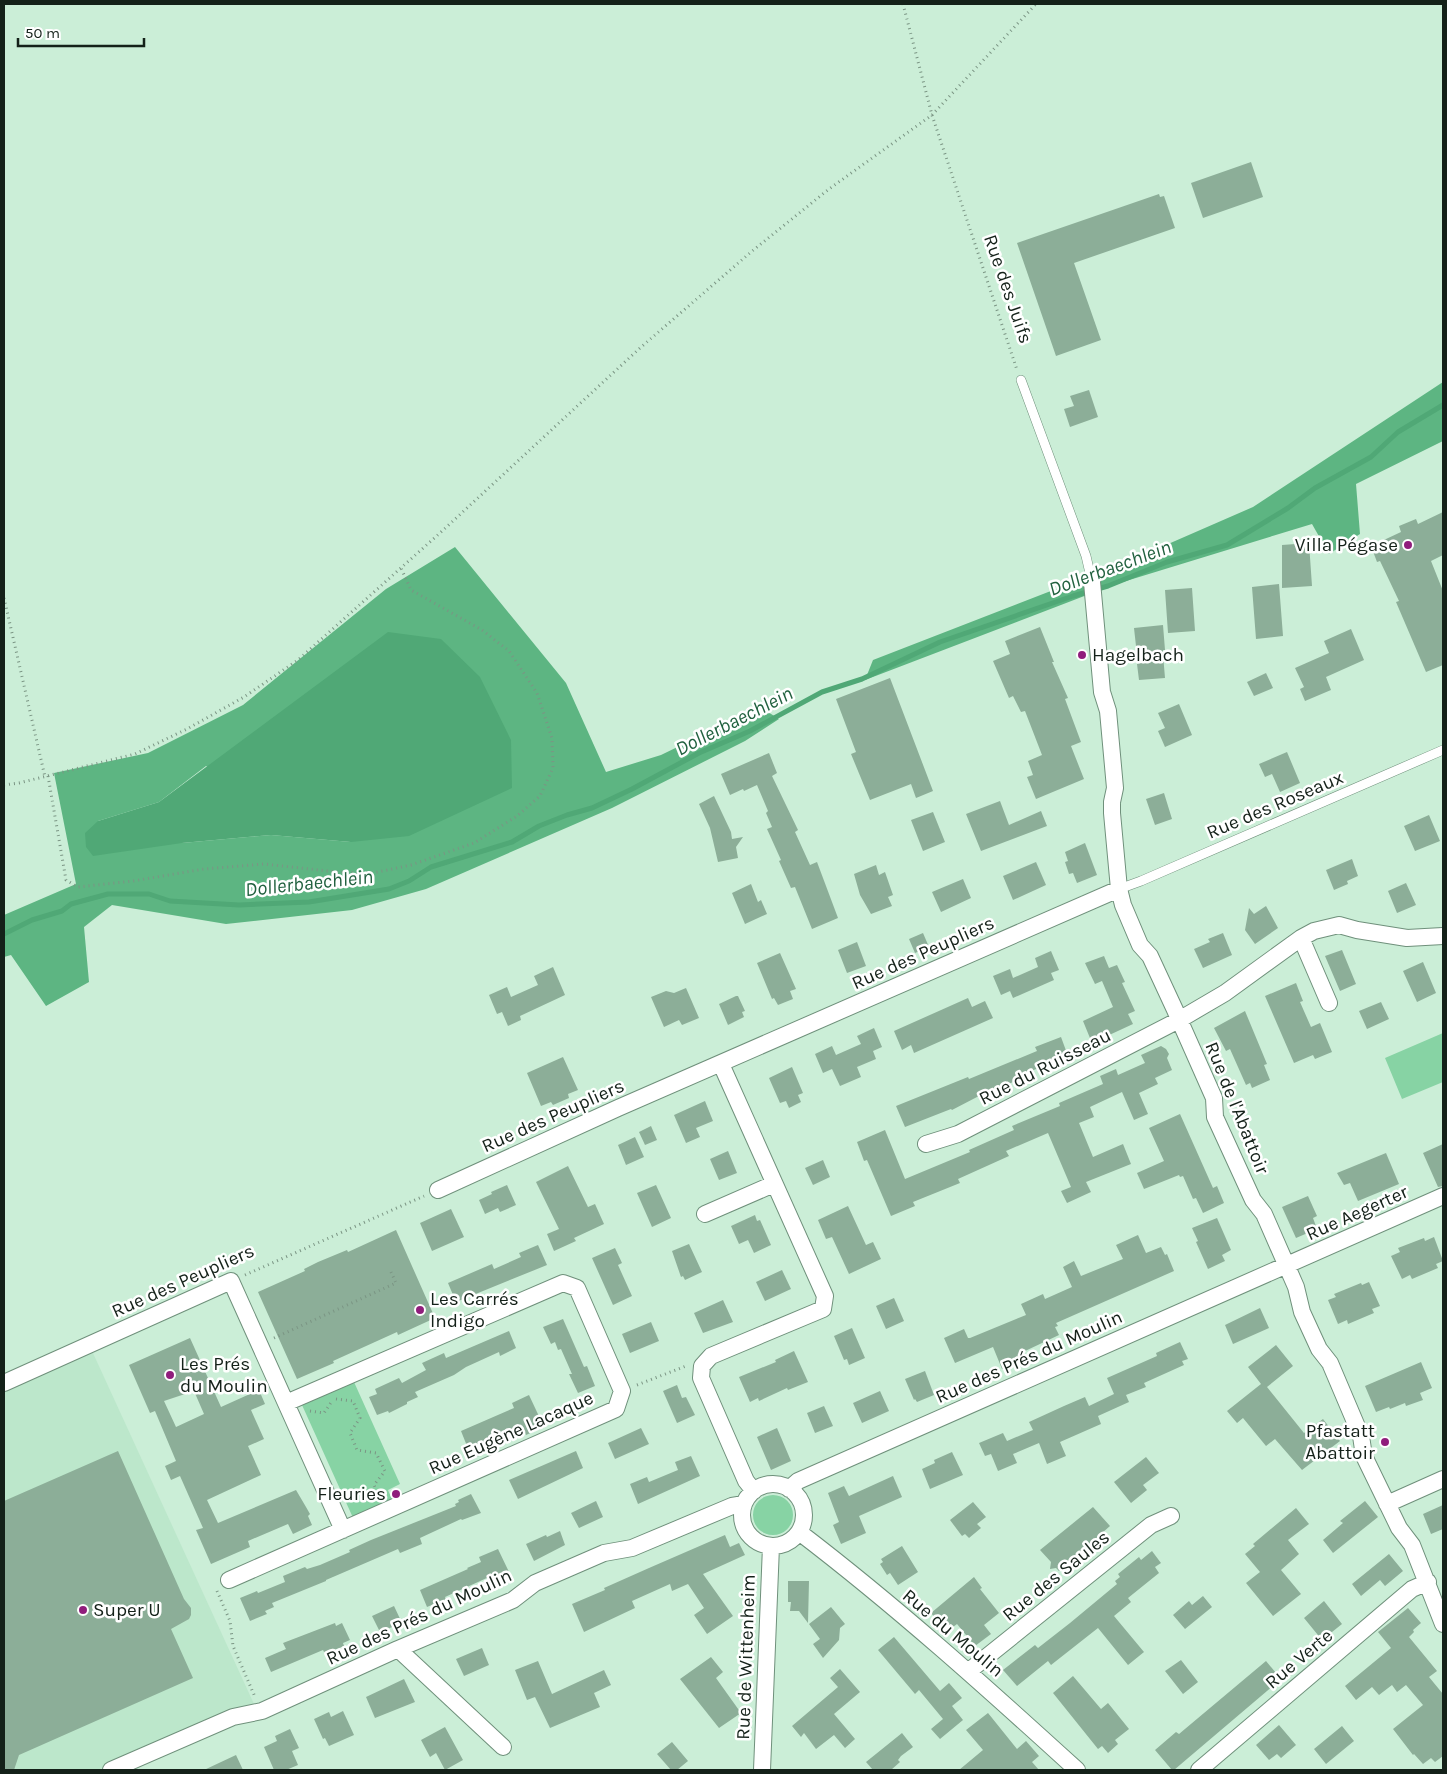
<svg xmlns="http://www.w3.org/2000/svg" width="1447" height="1774" font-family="Karla,sans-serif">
<rect width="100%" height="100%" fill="#cbeed7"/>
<path fill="#bce7cb" d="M87,1340L254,1704L98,1770H4V1375Z"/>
<path fill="#87d3a4" d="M1443,1033V1082L1402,1099L1385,1058Z
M354,1382L400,1484L388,1490L393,1502L354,1520L302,1405Z
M753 1515a20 20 0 1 1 40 0a20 20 0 1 1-40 0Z"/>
<path fill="#5db582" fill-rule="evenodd" d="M1443,382V441L1356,484L1360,534L1329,554L1312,524L1113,585L865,680L873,660L1074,582L1134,567L1159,548L1253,507Z
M455,547L566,683L606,772L661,755L760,707L779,719L745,741L612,808L426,889L352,910L226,924L112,905L84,927L89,982L46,1006L11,955L4,957V915L76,884L54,773L148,753L243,705L386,589ZM206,766L351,842L271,835L182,843L98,821L159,802Z"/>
<path fill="#50a876" d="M388,632L441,639L480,677L511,740L512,788L409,836L351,842L271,835L182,843L93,856L86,847L85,833L98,821L159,802Z"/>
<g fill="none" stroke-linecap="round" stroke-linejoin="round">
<path stroke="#50a876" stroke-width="5" d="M4,934L32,920L62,911L71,904L108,894H149L170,901L239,905L309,902L389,889L409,881L431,867L512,842L539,826L567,815L592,808L632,789L699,753L750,731L822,692L862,679L940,642L1073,596L1108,586L1167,562L1227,545L1288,508L1315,488L1371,457L1398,432L1443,405"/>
</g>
<path fill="#8cae98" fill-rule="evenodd" d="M1251,162L1263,197L1203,218L1191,183Z
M1159,194L1160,197L1164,196L1175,228L1074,263L1101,340L1056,356L1017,243Z
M1089,390L1098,417L1070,427L1064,409L1074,406L1070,396Z
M1443,512V555L1431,561L1443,591V665L1426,672L1396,602L1399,601L1380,561L1377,562L1371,546L1401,532L1399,526L1416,519L1418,524Z
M1309,543L1312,586L1282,588V545Z
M1279,584L1283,636L1256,639L1252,587Z
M1192,588L1195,631L1168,633L1165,590Z
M1163,625L1165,650H1163V652L1137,655L1134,628Z
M1040,627L1054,662H1052L1068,698L1065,699L1081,742L1071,746L1084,779L1036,799L1027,777L1033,775L1028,761L1042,755L1025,711L1021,712L1013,696L1009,698L993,661L1010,654L1005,641Z
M1351,629L1364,660L1326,677L1331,690L1305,701L1300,689L1304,687L1295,668L1329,653L1324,641Z
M1163,654L1165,678L1139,680L1137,664Z
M1266,673L1273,688L1254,696L1247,682Z
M890,678L933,791L916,798L911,784L870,800L851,754L856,752L836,699Z
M1179,704L1192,735L1165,747L1158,731L1165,728L1158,713Z
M1287,752L1300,783L1280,792L1272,774L1265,777L1259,764Z
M769,753L777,773L772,776L798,830L795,832L810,865L817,862L838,918L812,929L795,887L791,888L779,861L781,860L767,829L772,827L766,813L768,811L757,785L744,791L743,789L730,795L721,774Z
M1164,793L1172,819L1155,825L1146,799Z
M714,796L731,832L732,839L743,837L736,847L738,858L718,862L710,828L699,804Z
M1000,801L1009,825L1041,811L1047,826L981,851L966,814Z
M933,812L945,842L923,851L911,820Z
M1429,815L1440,841L1415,851L1404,826Z
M1085,843L1097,875L1077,883L1073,873L1069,874L1065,862L1068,861L1065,852Z
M1352,859L1358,876L1347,881L1348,884L1334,890L1326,870Z
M1036,862L1046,885L1013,900L1003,876Z
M876,865L879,875L885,872L893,895L888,897L892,906L871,914L860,895L854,874Z
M963,879L971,898L941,912L932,892Z
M1406,883L1416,905L1397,913L1388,891Z
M751,884L758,902L761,900L767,914L745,924L732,893Z
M1266,906L1278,928L1255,944L1245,930L1249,908L1254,914Z
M923,933L929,947L915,953L909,939Z
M1223,933L1232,955L1203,968L1194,949L1210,942L1208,939Z
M857,942L866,966L847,973L838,950Z
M1342,950L1356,984L1340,991L1325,956Z
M1051,951L1059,970L1051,973L1054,980L1013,998L1010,991L1001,995L993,976L1010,969L1013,978L1038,967L1035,958Z
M780,953L796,989L790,991L793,999L778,1005L774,998L772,999L757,963Z
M1104,956L1109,968L1117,965L1125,982L1122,983L1135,1011L1128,1014L1133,1024L1092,1043L1083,1021L1113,1007L1102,981L1095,984L1085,963Z
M1423,962L1436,993L1417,1002L1403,971Z
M553,967L565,995L520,1016L521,1020L508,1026L502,1012L497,1014L489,995L507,987L511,997L538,985L534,976Z
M1296,983L1303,1001L1300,1002L1311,1027L1320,1023L1332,1052L1315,1059L1313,1055L1294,1063L1265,996Z
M686,988L699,1018L682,1025L679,1020L664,1027L651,997L666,991L674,993Z
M736,996H738L745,1011L742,1012L744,1017L728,1025L719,1004Z
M968,998L972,1007L985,1001L993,1018L914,1053L911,1045L902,1050L894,1031Z
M1381,1002L1389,1019L1367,1029L1359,1011Z
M1245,1011L1267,1064L1264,1065L1270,1080L1252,1088L1250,1083L1246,1085L1230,1049L1226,1051L1214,1028Z
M874,1028L882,1047L873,1051L876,1059L857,1067L861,1077L840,1086L832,1069L823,1073L815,1054L832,1046L836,1055L861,1044L857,1036Z
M1061,1037L1068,1056L1024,1074L1025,1077L977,1097L952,1110L951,1109L905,1127L896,1106L968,1077L969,1079L1037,1051L1035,1047Z
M1161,1046L1166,1049L1169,1054L1167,1058L1172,1070L1155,1078L1158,1084L1139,1093L1148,1114L1134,1120L1122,1092L1090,1107L1094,1117L1079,1123L1093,1157L1123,1144L1131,1164L1086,1182L1091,1192L1067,1203L1061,1191L1071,1187L1048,1133L1006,1151L1009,1156L958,1179L960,1183L913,1202L915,1206L891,1216L867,1160L864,1161L857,1142L885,1130L905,1179L970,1152L969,1150L1014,1130L1012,1126L1060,1106L1059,1103L1103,1084L1100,1076L1116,1069L1118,1075L1145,1063L1141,1055Z
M563,1057L578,1090L568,1094L569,1098L553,1105L551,1102L541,1106L527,1073Z
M792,1067L803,1093L798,1095L801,1102L789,1108L786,1101L780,1103L769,1078Z
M705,1101L713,1121L696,1128L700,1137L686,1143L674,1115Z
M1180,1114L1213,1188L1217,1186L1224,1203L1203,1213L1196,1198L1193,1199L1183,1176L1180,1177L1179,1175L1144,1189L1137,1173L1164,1161L1149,1128Z
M651,1126L657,1140L645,1145L639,1132Z
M635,1137L644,1157L626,1165L618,1145Z
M1443,1144V1186L1438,1187L1423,1153Z
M728,1151L737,1173L719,1180L710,1159Z
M1386,1153L1399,1184L1358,1201L1350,1183L1344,1185L1337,1173Z
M823,1160L830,1177L813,1185L805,1168Z
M568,1166L588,1207L595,1204L604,1224L574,1238L576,1241L554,1251L547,1234L559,1229L536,1182Z
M507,1185L516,1205L500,1212L498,1208L485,1214L479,1200L492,1194L491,1192Z
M656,1185L671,1218L652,1227L637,1193Z
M1308,1196L1317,1216L1313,1218L1317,1229L1296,1238L1282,1207Z
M848,1206L866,1245L873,1242L881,1259L849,1274L832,1237L826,1239L818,1220Z
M451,1209L464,1237L432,1251L420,1223Z
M755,1215L757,1221L760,1220L771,1245L754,1253L748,1240L739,1244L731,1226Z
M1217,1218L1231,1250L1222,1255L1225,1261L1208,1269L1196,1242L1198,1241L1192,1228Z
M396,1230L435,1318L398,1335L397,1332L333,1361L334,1363L297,1379L258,1292L305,1271L304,1269L318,1262L347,1250L348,1252Z
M1138,1235L1146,1253L1161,1247L1165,1255L1167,1254L1174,1271L1056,1323L1058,1326L1055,1327L1059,1335L1023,1352L1024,1355L1016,1358L1018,1362L1002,1369L993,1347L955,1363L944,1338L964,1329L968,1338H970L1026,1315L1021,1304L1043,1294L1045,1299L1072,1287L1063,1267L1074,1261L1081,1276L1123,1259L1116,1245Z
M1434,1237L1443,1261L1436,1264L1438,1268L1412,1279L1410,1275L1402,1279L1391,1256L1400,1252L1398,1248L1424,1238L1425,1241Z
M689,1244L702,1272L685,1280L683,1276L681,1277L672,1251Z
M538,1245L547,1265L456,1302L448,1283L492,1264L494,1269L521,1257L519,1253Z
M615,1248L622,1263L618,1265L632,1296L613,1305L592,1258Z
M782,1270L791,1289L765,1301L756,1282Z
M1369,1282L1380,1306L1372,1309L1374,1313L1348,1324L1347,1320L1338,1324L1328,1300L1336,1297L1334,1294L1361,1283L1362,1285Z
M894,1298L904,1321L886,1329L876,1306Z
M723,1300L733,1322L703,1333L694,1313Z
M1260,1308L1269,1328L1233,1344L1225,1325Z
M563,1319L584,1367L587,1366L595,1386L578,1393L569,1374H572L561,1349L558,1350L555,1342L551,1344L543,1327Z
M651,1322L659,1341L630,1353L622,1334Z
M852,1328L865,1358L849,1365L847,1359L844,1360L834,1336Z
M509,1331L516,1348L500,1356L499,1352L466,1367L454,1375L415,1392L418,1397L407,1402V1404L389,1413L388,1411L377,1415L369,1397L377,1394L375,1389L399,1378L402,1383L426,1370L422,1363L444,1353L446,1358Z
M190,1338L221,1407L259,1390L265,1404L251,1410L264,1439L248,1446L261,1475L207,1500L218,1523L296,1490L306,1507L310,1514L308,1516L312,1525L293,1534L288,1524L248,1541L250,1547L211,1564L196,1530L203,1528L180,1476L171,1480L165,1466L176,1461L155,1411L150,1413L129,1365ZM194,1391L204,1414L176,1427L164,1401Z
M1180,1342L1188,1359L1182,1361L1184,1365L1144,1383L1146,1387L1126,1395L1129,1402L1098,1416L1101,1424L1060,1442L1066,1456L1047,1464L1039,1443L1013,1454L1017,1463L998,1471L991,1454L985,1456L979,1443L1003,1433L1007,1441L1033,1430L1029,1422L1064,1406L1085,1397L1089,1406L1114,1394L1107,1378L1157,1356L1156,1353Z
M1276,1345L1293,1366L1267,1387L1304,1433L1323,1419L1340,1441L1302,1470L1275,1439L1266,1446L1243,1418L1237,1423L1227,1411L1261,1384L1248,1367Z
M794,1351L808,1382L788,1390L787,1388L759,1401L758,1398L750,1402L739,1377L776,1362L775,1360Z
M1421,1362L1432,1388L1420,1393L1423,1400L1406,1406L1405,1403L1390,1409L1389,1407L1376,1412L1365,1386Z
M925,1371L934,1395L917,1402L915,1399L914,1400L905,1379Z
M677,1385L682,1398L686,1397L695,1415L677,1423L663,1391Z
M880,1391L889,1411L862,1423L853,1403Z
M529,1395L544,1427L526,1435L523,1427L488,1441L492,1450L468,1461L463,1449L467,1446L461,1431L514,1408L512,1403Z
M824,1406L833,1426L815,1433L807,1413Z
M641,1428L649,1444L615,1459L608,1443Z
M777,1428L791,1461L771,1470L757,1437Z
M118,1451L184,1599L191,1608V1615L189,1619L171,1629L193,1678L19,1755L14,1770H4V1501Z
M576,1451L583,1468L518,1499L509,1480Z
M952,1452L963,1475L930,1489L922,1469L935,1463L934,1460Z
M691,1456L700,1476L638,1504L630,1484L647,1477L649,1482L678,1470L675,1462Z
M1146,1457L1159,1473L1143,1485L1147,1490L1131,1503L1114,1482Z
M893,1476L902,1497L859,1516L866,1533L841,1544L833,1525L839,1522L828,1493L844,1486L849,1496Z
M471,1494L481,1513L462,1520L461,1519L420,1538L422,1544L400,1553L398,1549L326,1580V1581L272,1603L274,1607L265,1611L267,1614L250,1621L240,1598L257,1591L258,1593L285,1582L283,1576L305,1567L307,1569L320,1565L350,1552L349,1550L371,1540L456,1506L455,1504L459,1502L458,1500Z
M596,1501L603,1517L579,1528L571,1513Z
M1365,1501L1378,1517L1333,1553L1323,1540L1343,1523L1340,1521Z
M973,1502L986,1517L977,1524L981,1528L969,1538L965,1534L962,1536L950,1520Z
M1443,1505V1529L1431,1534L1423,1514Z
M1093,1507L1110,1526L1059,1571L1056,1568L1050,1569L1051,1562L1040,1550Z
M1296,1508L1309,1524L1288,1540L1299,1554L1281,1570L1301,1594L1273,1616L1246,1583L1260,1572L1245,1554L1255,1546L1253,1544Z
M560,1531L565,1545L534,1561L526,1544L546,1535L547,1537Z
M725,1535L730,1547L739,1543L745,1555L703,1574L733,1616L707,1634L694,1615L704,1608L688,1584L672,1591L670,1584L632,1601L635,1608L584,1632L572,1604L605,1590L604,1588L649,1568Z
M902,1546L918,1572L898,1585L890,1573L887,1575L880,1564L883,1562L881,1559Z
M498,1549L509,1572L491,1580L489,1577L445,1597L446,1599L427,1607L420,1590L468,1569L467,1568L481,1562L479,1557Z
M1152,1551L1161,1563L1155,1567L1159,1573L1128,1598L1131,1602L1114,1616L1144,1652L1128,1665L1098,1628L1051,1665L1048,1661L1017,1686L1003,1670L1035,1645L1038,1648L1070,1623L1117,1584L1115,1581L1120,1577L1118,1574L1139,1557L1141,1560Z
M1389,1554L1403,1571L1385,1586L1380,1580L1361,1596L1352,1584Z
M974,1577L982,1588L980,1589L999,1613L984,1625L991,1634L975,1646L957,1624L953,1627L951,1624L944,1629L931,1613Z
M788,1581H809L808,1623L799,1611H790L791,1602H788Z
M1203,1596L1212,1607L1185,1629L1173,1615L1189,1601L1192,1605Z
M1324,1601L1342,1624L1322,1640L1304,1618Z
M394,1606L402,1623L380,1632L372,1616Z
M831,1607L845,1624L840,1628L839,1640L823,1658L813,1644L820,1639L809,1624Z
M1408,1608L1421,1623L1413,1630L1414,1632L1409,1637L1437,1671L1429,1677L1443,1694V1756L1435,1762L1431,1758L1423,1764L1414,1754L1413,1755L1393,1729L1423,1705L1406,1685L1397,1692L1392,1685L1379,1695L1372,1687L1356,1700L1345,1686L1391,1648L1378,1632Z
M335,1623L336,1626L342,1623L350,1640L343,1643L344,1646L325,1654L323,1650L271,1672L265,1658L286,1649L283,1643Z
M894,1637L940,1691L949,1683L962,1698L952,1706L963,1720L940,1739L931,1729L943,1719L919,1690L915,1694L878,1650Z
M482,1648L489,1665L464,1676L456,1659Z
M711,1657L723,1672L716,1678L741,1713L719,1728L680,1679Z
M1181,1660L1198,1682L1183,1694L1165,1671Z
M538,1661L552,1694L604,1670L611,1685L594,1693L600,1707L550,1728L535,1697L527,1700L515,1670Z
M1266,1661L1281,1679L1174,1770H1172L1155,1750L1176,1732L1179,1734Z
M840,1669L860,1692L834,1714L855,1739L845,1748L834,1735L816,1749L804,1733L801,1737L792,1726L838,1687L830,1678Z
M1073,1676L1101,1709L1108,1703L1129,1729L1115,1740L1118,1744L1108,1753L1102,1746L1098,1749L1053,1693Z
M404,1679L415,1702L375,1718L366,1697Z
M343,1711L354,1735L329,1746L325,1738L323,1739L314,1719L329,1712L331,1717Z
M988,1713L1017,1749L1026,1741L1039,1756L1032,1762L1039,1770H959L983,1750L966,1730Z
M1279,1725L1296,1745L1281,1758L1277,1754L1269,1760L1256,1745Z
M1342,1726L1354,1741L1326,1764L1314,1749Z
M445,1727L463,1760L445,1770L436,1753L430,1757L421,1740Z
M290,1729L299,1748L292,1751L298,1765L286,1770H274L264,1747L277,1741L275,1736Z
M902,1733L913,1747L901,1756L898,1760L900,1762L891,1770H873L866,1762Z
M672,1742L688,1761L677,1770H671L657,1754Z
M236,1755L243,1770H204Z"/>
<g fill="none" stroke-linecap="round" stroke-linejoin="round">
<g stroke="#6f907b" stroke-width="10">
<path id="lane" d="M1021,380L1086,556L1092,582
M1119,889L1141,881L1443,750"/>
</g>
<g stroke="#6f907b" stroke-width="18">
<path id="street" d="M1092,582L1102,692L1108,711L1115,788L1112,802V813L1119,889L1123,905L1140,945L1150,956L1175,1010L1214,1098L1215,1117L1253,1200L1264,1214L1296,1287L1302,1312L1319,1349L1330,1363L1361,1436L1364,1456L1399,1528L1412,1545L1443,1624
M1301,938L1329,1003
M721,1064L825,1296L823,1309L711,1356L702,1366L701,1378L746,1481L754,1491
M926,1144L958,1134L1179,1020L1225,993L1301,938L1314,931L1339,925L1357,930L1407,938L1443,936
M438,1190L618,1108L1119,889
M705,1214L774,1184
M4,1383L231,1281L343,1530
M742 1515a31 31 0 1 1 62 0a31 31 0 1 1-62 0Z
M789,1489L798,1481L1443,1196
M1387,1504L1443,1479
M799,1532C896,1606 987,1688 1077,1770
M229,1580L616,1409L622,1391L577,1288L563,1283L286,1403
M398,1649L503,1747
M969,1671L1151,1525L1171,1516
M111,1770L233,1717L262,1711L398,1649L513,1600L535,1583L604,1553L632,1548L732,1506L744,1504
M762,1770L771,1546
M1199,1770L1412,1589L1428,1582"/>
</g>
<path stroke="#7b9584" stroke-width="3" stroke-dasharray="1 4" stroke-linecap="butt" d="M903,4L932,115L1017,370
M4,598L45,777
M48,776L66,880L78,887L133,881L204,869L264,864L337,872L373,873L411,865L474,843L517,816L540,796L553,768L552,738L537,693L509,651L482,630L411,590L401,568
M4,785L19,783L135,754L187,729L244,697L298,660L440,533L640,348L751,252L829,189L932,115L1036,4
M245,1275L424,1196
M274,1338L396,1283L391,1272
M637,1385L686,1366
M336,1399L353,1401L360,1418L350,1433L357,1450L376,1453L385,1471L374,1485L379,1496
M310,1411L324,1413L332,1401
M217,1591L230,1621L233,1646L255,1697"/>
<use href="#lane" stroke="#fff" stroke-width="9"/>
<use href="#street" stroke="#fff" stroke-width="16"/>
</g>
<g fill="#901d7c" stroke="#fff" stroke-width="2">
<circle cx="1408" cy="545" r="5"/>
<circle cx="1082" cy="655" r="5"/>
<circle cx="420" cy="1310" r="5"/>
<circle cx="170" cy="1375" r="5"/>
<circle cx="1385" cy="1442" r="5"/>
<circle cx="396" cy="1494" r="5"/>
<circle cx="83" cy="1610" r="5"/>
</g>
<g text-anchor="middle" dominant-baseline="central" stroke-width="5" stroke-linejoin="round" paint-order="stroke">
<g font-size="19" fill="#142119" stroke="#fff">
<text transform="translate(1008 289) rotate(71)">Rue des Juifs</text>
<text transform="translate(1275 805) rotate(-23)">Rue des Roseaux</text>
<text transform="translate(923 953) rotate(-24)">Rue des Peupliers</text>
<text transform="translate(1045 1067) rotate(-27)">Rue du Ruisseau</text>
<text transform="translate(1237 1108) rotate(68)">Rue de l'Abattoir</text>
<text transform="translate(553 1116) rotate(-24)">Rue des Peupliers</text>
<text transform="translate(1357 1213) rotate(-24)">Rue Aegerter</text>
<text transform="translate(183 1281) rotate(-24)">Rue des Peupliers</text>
<text transform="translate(1029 1357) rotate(-24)">Rue des Prés du Moulin</text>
<text transform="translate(511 1433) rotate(-24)">Rue Eugène Lacaque</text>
<text transform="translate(1056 1576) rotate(-39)">Rue des Saules</text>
<text transform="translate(419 1617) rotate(-25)">Rue des Prés du Moulin</text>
<text transform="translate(953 1633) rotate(40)">Rue du Moulin</text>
<text transform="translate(746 1657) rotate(-88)">Rue de Wittenheim</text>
<text transform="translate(1299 1659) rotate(-40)">Rue Verte</text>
</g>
<g font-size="19" fill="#142119" stroke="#fff" text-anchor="start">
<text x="1398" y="545" text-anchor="end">Villa Pégase</text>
<text x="1092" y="655">Hagelbach</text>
<text x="430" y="1299">Les Carrés<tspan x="430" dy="22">Indigo</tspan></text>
<text x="180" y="1364">Les Prés<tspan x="180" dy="22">du Moulin</tspan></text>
<text x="1375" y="1431" text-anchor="end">Pfastatt<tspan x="1375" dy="22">Abattoir</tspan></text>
<text x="386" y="1494" text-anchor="end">Fleuries</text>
<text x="93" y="1610">Super U</text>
</g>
<g font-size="20" font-style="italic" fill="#21613f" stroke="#fff">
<text transform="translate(1110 568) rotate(-20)">Dollerbaechlein</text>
<text transform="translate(734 721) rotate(-27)">Dollerbaechlein</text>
<text transform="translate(309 883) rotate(-6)">Dollerbaechlein</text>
</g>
</g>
<rect width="1447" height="1774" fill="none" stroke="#142119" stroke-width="10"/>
<path d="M18 38v8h126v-8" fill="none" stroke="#142119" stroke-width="2.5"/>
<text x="25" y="38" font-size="15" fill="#142119" stroke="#ffffff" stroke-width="4" paint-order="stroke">50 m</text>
</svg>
